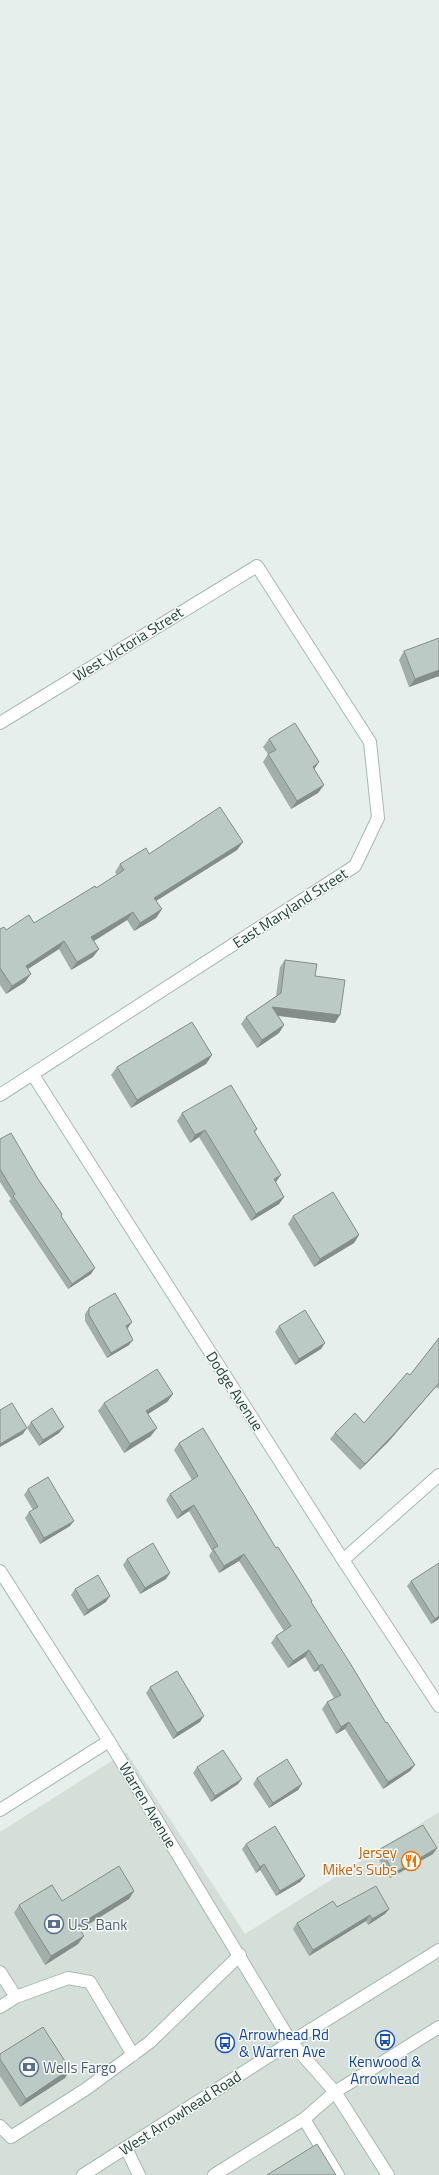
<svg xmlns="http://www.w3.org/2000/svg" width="439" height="2175" font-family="'Titillium Web',sans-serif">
<rect width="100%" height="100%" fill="#e6efeb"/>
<path fill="#d4dfda" d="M126,1752L245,1934L439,1812V2175H0V1832Z"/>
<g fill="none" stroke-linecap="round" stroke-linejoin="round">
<g stroke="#a8b8b2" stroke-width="14">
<path id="minor" d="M0,723L257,566L370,742L378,818L355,866L0,1095
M33,1075L343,1560L439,1706
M343,1560L439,1475
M0,1571L109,1741L291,2042L335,2092L388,2175
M0,1810L109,1741
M0,1972L16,1997L0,2007
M16,1997L68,1978L90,1982L133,2055
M304,2119L338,2175
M0,2126L11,2137L86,2089L150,2042L240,1955
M126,2148L139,2175
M83,2175L291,2042L439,1950
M214,2175L304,2119L335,2092L439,2027"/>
</g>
<use href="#minor" stroke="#fff" stroke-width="12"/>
</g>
<path fill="#a1aea9" d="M404,651L439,676L409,687L399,660Z
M269,739L319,762L314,769L324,785L318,793L291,809L263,762L268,754L263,747Z
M243,842L237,850L156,901L162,909L156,918L134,931L127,920L94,941L99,949L93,957L71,970L59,949L28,969L25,982L6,994L0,985V929L6,930L34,923L96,888L117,875L115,872L120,864L149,854Z
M285,960L315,976L335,1023L278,1016L284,1025L279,1033L257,1048L241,1024L246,1017L276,996L280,967Z
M212,1055L206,1064L131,1108L111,1075L117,1067Z
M182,1113L257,1129L255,1132L275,1182L284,1197L279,1204L251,1221L199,1137L190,1143L177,1121Z
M0,1139L38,1179L62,1214L61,1216L91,1274L68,1289L9,1201L11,1199L0,1182Z
M293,1216L359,1235L354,1243L314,1267L288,1224Z
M89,1308L128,1328L127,1329L129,1345L107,1358L85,1321V1314Z
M279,1326L321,1349L295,1365L275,1332Z
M439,1338V1389L436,1387L389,1441L360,1470L330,1439L335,1433L364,1423L410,1375Z
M173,1394L167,1402L148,1414L151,1436L124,1453L98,1411L104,1403Z
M31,1422L64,1427L59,1433L39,1446L27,1428Z
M179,1443L276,1548L311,1603L386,1723L415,1765L410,1771L383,1789L345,1729L336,1734L322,1709L327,1702L334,1698L318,1670L314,1672L305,1657L288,1668L271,1643L276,1636L284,1631L239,1561L219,1573L209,1556L212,1551L189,1511L177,1519L166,1500L170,1494L192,1480L174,1450Z
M28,1489L70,1526L40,1544L25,1518L29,1512L33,1510L24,1495Z
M127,1559L166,1579L140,1594L123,1565Z
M411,1581L439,1619L431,1624L407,1586Z
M75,1589L106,1602L84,1616L71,1595Z
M150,1687L200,1722L173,1739L146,1693Z
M197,1767L238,1784L211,1802L193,1773Z
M257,1778L302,1784L298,1790L269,1808L253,1784Z
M246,1844L305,1876L300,1882L276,1896L260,1870L256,1873L242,1849Z
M380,1849L433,1854L390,1878L376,1855Z
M134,1891L129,1899L80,1930L84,1936L78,1944L45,1965L14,1913L19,1905L62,1901Z
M337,1907L389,1909L385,1914L368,1925L366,1921L309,1956L293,1929L297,1923Z
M0,2054L70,2069L65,2078L20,2107L0,2076Z"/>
<path fill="#838d89" d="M439,670V676L409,687L415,679Z
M319,762L313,771V767Z
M324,785L318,793L291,809L297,801Z
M243,842L237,850L148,906L154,898Z
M162,909L156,918L134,931L140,923Z
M133,912L127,920L86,946L91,937Z
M64,941L59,949L20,974L26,966Z
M99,949L93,957L71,970L77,962Z
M31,974L25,982L6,994L12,986Z
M272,1007L340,1015L335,1023L266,1014Z
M284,1025L279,1033L257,1048L262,1040Z
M212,1055L206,1064L131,1108L137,1100Z
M205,1130L199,1137L190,1143L195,1135Z
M281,1175L276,1182L269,1186L274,1179Z
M284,1197L279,1204L251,1221L256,1214Z
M359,1235L354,1243L314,1267L320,1259Z
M95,1268L91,1274L68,1289L72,1284Z
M132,1322L128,1328L121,1332L126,1326Z
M133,1340L129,1345L107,1358L111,1353Z
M325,1343L321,1349L295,1365L299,1359Z
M439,1383L389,1441L360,1470L365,1464Z
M173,1394L167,1402L140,1419L146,1411Z
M64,1427L59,1433L39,1446L43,1440Z
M27,1428L23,1434L0,1447V1444Z
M157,1428L151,1436L124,1453L130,1444Z
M194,1505L189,1511L177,1519L182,1512Z
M74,1521L70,1526L40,1544L44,1538Z
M244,1554L239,1561L219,1573L224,1566Z
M170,1573L166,1579L140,1594L145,1588Z
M110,1596L106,1602L84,1616L88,1610Z
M439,1616V1619L431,1624L435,1619Z
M309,1650L305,1657L288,1668L293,1661Z
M322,1664L318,1670L314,1672L319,1666Z
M204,1716L200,1722L173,1739L177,1733Z
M349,1722L345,1729L336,1734L341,1727Z
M415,1765L410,1771L383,1789L388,1782Z
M242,1779L238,1784L211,1802L215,1796Z
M302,1784L298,1790L269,1808L273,1803Z
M437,1848L433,1854L390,1878L394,1873Z
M264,1864L260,1870L256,1873L260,1867Z
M305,1876L300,1882L276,1896L280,1891Z
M134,1891L129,1899L72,1934L77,1926Z
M389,1909L385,1914L368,1925L372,1919Z
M370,1915L366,1921L309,1956L313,1950Z
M84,1936L78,1944L45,1965L51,1956Z
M70,2069L65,2078L20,2107L26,2099Z"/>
<path fill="#bbcac4" stroke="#838d89" d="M439,638V670L415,679L404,651Z
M295,723L319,762L313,767L324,785L297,801L268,754L276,750L269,739Z
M220,807L243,842L154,898L162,909L140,923L133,912L91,937L99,949L77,962L64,941L26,966L31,974L12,986L0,968V929L4,927L6,930L29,915L34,923L95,886L96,888L124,870L120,864L146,848L149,854Z
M285,960L317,964L315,976L345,980L340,1015L272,1007L284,1025L262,1040L246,1017L281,993Z
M192,1022L212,1055L137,1100L117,1067Z
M231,1085L257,1129L254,1131L281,1175L274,1179L284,1197L256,1214L205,1130L195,1135L182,1113Z
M11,1133L38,1179L62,1214L61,1216L95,1268L72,1284L13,1196L15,1194L0,1169V1139Z
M333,1192L359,1235L320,1259L293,1216Z
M115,1293L132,1322L126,1326L133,1340L111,1353L89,1315V1308Z
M305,1310L325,1343L299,1359L279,1326Z
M439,1338V1383L393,1435L365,1464L335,1433L355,1413L364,1423L407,1373L410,1375Z
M157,1369L173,1394L146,1411L157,1428L130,1444L104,1403Z
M12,1403L27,1428L0,1444V1410Z
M52,1408L64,1427L43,1440L31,1422Z
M203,1428L276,1548L278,1547L312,1601L311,1602L350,1663L386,1723L387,1722L415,1765L388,1782L349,1722L341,1727L327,1702L341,1695L322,1664L319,1666L309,1650L293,1661L276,1636L291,1626L244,1554L224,1566L213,1549L218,1546L194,1505L182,1512L170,1494L198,1476L179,1443Z
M48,1477L74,1521L44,1538L29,1512L38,1507L28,1489Z
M153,1543L170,1573L145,1588L127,1559Z
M439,1563V1616L435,1619L411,1581Z
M98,1575L110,1596L88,1610L75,1589Z
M177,1671L204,1716L177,1733L150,1687Z
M223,1750L242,1779L215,1796L197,1767Z
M287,1759L302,1784L273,1803L257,1778Z
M423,1825L437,1848L394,1873L380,1849Z
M275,1826L305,1876L280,1891L264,1864L260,1867L246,1844Z
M119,1866L134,1891L77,1926L84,1936L51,1956L19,1905L52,1885L62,1901Z
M376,1886L389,1909L372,1919L370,1915L313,1950L297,1923L333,1901L337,1907Z
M43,2027L70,2069L26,2099L0,2059V2054Z
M317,2144L336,2175H267Z"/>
<defs>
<g id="restaurant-ring" transform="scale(1)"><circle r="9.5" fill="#f7fbf9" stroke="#e8710a" stroke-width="1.5"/><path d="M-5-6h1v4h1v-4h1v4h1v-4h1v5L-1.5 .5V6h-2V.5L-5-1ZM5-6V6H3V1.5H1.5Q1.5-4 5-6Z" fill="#e8710a"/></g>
<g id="bank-ring" transform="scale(1)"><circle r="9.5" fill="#f7fbf9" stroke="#5c6f8a" stroke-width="1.5"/><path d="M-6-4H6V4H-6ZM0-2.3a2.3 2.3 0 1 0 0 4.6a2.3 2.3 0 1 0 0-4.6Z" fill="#5c6f8a"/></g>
<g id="bus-ring" transform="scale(1)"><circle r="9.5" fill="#f7fbf9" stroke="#1a4fb4" stroke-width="1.5"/><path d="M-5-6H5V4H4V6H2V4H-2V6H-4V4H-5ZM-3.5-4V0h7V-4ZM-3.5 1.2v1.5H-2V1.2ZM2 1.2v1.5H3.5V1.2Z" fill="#1a4fb4"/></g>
</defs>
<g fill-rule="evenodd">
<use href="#restaurant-ring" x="411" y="1861"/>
<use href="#bank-ring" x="54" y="1924"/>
<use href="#bus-ring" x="385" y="2040"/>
<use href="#bus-ring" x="225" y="2043"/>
<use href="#bank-ring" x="29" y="2067"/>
</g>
<g text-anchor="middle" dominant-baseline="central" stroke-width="3" stroke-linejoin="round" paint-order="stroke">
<g font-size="15" fill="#24423a" stroke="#f7fbf9">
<text transform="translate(128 644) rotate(-32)">West Victoria Street</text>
<text transform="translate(290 908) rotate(-33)">East Maryland Street</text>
<text transform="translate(235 1391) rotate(57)">Dodge Avenue</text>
<text transform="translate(148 1805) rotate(59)">Warren Avenue</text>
<text transform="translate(180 2113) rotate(-33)">West Arrowhead Road</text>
</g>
<g font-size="15" fill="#c56008" stroke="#f7fbf9" text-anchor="end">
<text x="397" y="1852">Jersey<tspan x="397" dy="17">Mike's Subs</tspan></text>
</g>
<g font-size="15" fill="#4e5e75" stroke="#f7fbf9" text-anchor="start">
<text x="68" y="1924">U.S. Bank</text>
<text x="43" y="2067">Wells Fargo</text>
</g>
<g font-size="15" fill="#164399" stroke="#f7fbf9" text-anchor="start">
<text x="239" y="2034">Arrowhead Rd<tspan x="239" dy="17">&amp; Warren Ave</tspan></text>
<text x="385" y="2061" text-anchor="middle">Kenwood &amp;<tspan x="385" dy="17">Arrowhead</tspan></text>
</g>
</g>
</svg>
